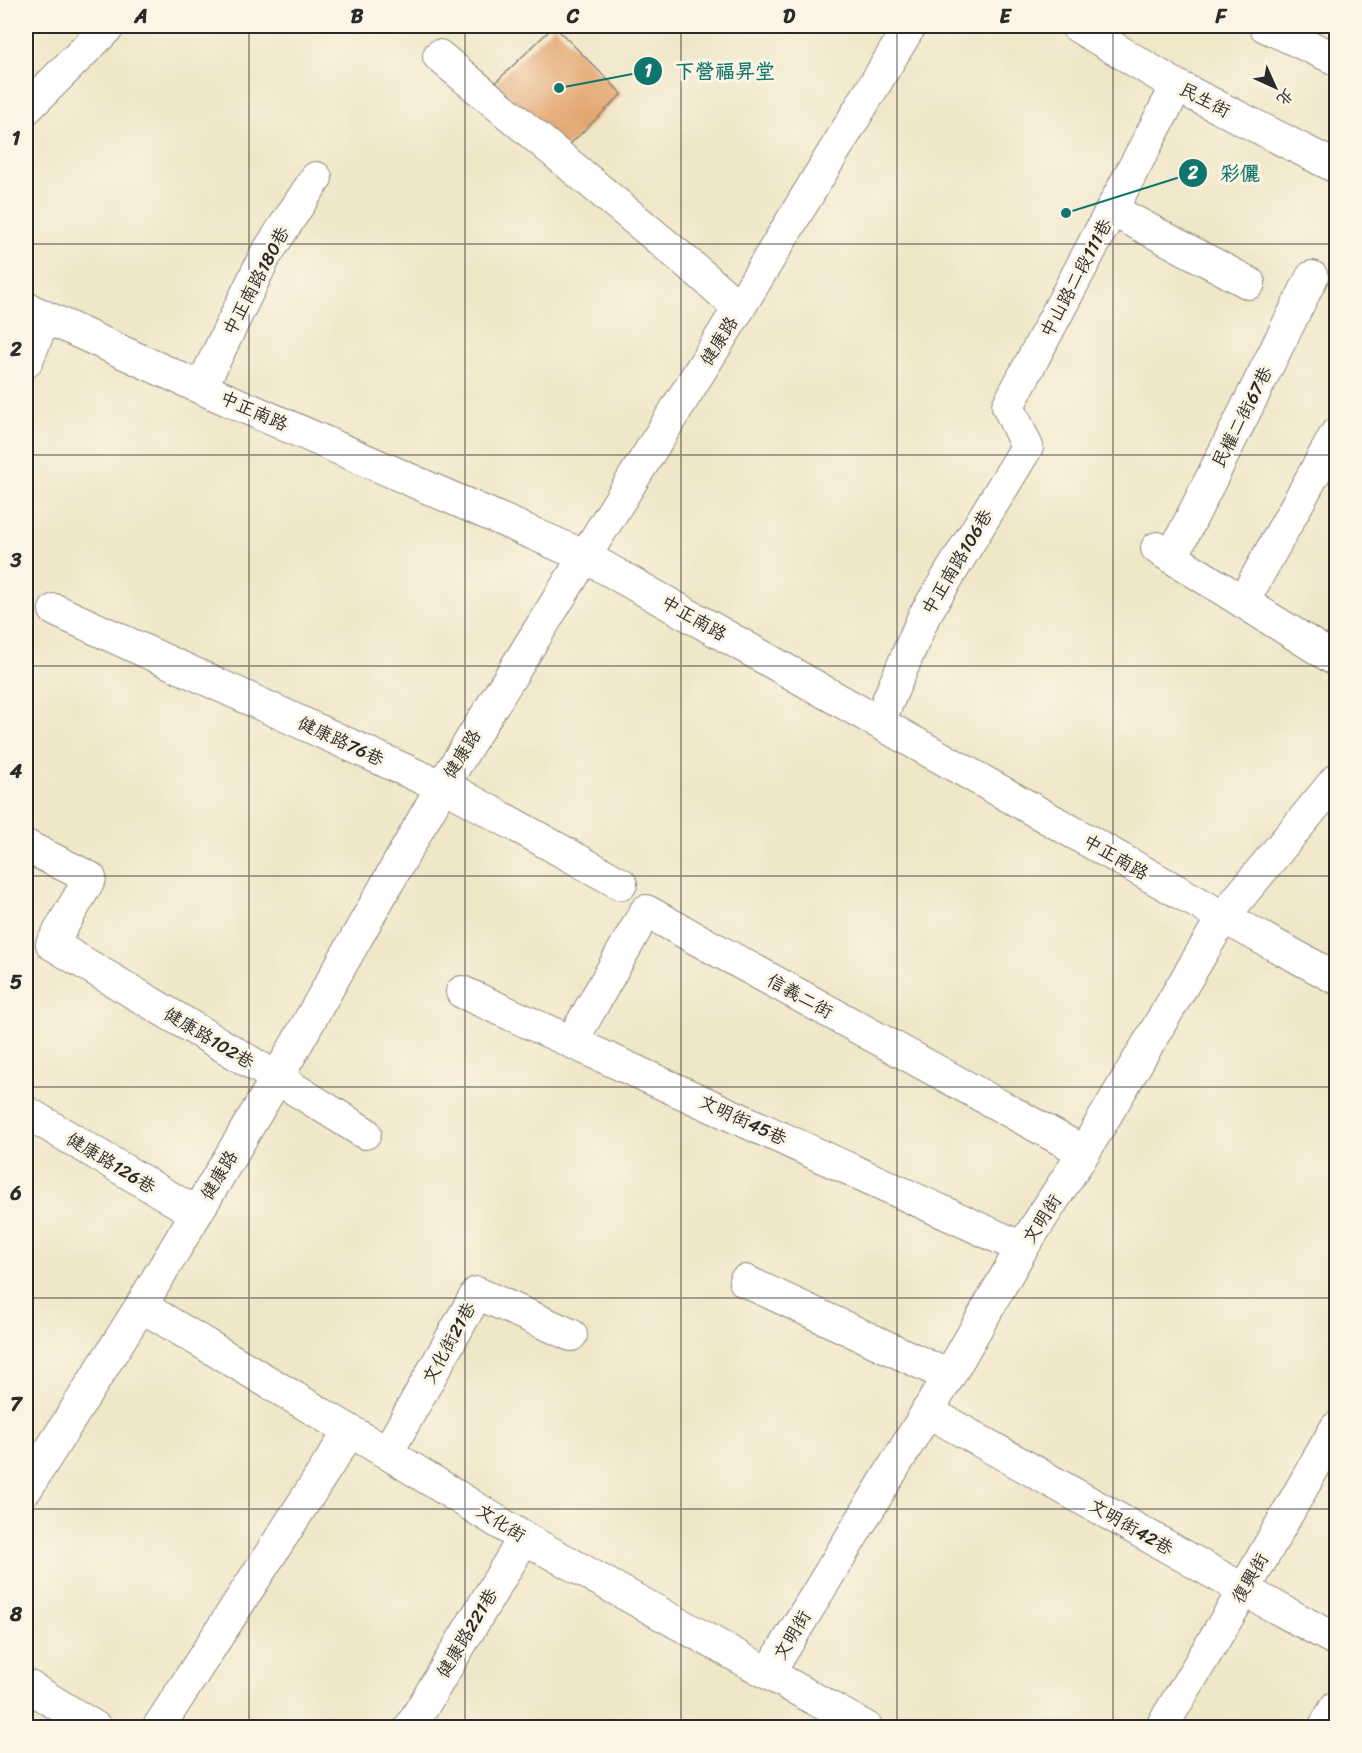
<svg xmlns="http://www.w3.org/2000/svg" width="1362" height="1753" font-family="Sriracha,'LXGW WenKai TC',sans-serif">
<rect width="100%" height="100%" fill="#fcf5e5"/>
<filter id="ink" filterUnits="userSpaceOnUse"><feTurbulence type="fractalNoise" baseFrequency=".0167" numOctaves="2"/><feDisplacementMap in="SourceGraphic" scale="12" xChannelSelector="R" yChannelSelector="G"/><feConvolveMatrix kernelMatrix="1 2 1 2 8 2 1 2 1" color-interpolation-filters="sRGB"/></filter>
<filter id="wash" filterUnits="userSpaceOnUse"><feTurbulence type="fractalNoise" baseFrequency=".008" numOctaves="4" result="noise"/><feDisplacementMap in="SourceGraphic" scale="24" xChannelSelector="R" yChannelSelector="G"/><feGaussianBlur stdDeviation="1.35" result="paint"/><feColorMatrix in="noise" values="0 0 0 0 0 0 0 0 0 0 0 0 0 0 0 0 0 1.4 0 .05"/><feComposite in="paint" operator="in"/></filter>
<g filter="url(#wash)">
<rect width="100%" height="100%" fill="#f0e6c8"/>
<g id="blocks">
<path fill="#e3a670" d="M554,26L622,94L562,152L496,82Z"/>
</g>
</g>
<g filter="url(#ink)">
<use href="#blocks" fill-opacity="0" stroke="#8e887a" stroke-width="1.5"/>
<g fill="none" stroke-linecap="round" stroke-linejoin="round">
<g stroke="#8e887a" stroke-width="34">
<path id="minor" d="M1077,26L1177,86L1336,167
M1265,26L1336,59
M439,56L702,275L739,308
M26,109L109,26
M1112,210L1249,283
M26,308L201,388L584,556L1223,917L1336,978
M26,362L45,317
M201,388L265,256L316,178
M1157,548L1336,660
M1172,557L1312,277
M1243,602L1336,434
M55,610L420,777L443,785L621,884
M879,722L924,616L1027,447L1008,406L1177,86
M26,846L90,878L52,944L277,1078L365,1133
M462,992L1022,1248
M572,1041L646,911L1084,1152
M26,1112L196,1213
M745,1281L949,1376
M141,1306L387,1453L524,1538L867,1728
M927,1411L1244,1590L1336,1640
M387,1453L477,1293L571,1335
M26,1489L141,1306L277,1078L443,785L739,308L910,26
M769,1673L949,1376L1022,1248L1084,1152L1223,917L1336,780
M26,1685L96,1728
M158,1728L350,1431
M410,1728L524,1538
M1161,1728L1244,1590L1336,1428
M1324,1728L1336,1707"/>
</g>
<use href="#minor" stroke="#fff" stroke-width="32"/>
</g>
</g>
<path fill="none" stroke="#2b2b2b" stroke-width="1.5" stroke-opacity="0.55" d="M249,26V1728M465,26V1728M681,26V1728M897,26V1728M1113,26V1728M26,244H1336M26,455H1336M26,666H1336M26,876H1336M26,1087H1336M26,1298H1336M26,1509H1336"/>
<g text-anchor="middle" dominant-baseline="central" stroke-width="6" stroke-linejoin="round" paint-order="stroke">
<g font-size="18" fill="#2b2b2b" stroke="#fcf5e5">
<text transform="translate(1205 100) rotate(27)">民生街</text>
<text transform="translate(1076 278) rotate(-62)">中山路二段111巷</text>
<text transform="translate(256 281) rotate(-62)">中正南路180巷</text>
<text transform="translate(719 341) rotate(-58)">健康路</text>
<text transform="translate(254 411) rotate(24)">中正南路</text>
<text transform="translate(1242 417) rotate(-63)">民權二街67巷</text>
<text transform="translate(957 562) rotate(-59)">中正南路106巷</text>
<text transform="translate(694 618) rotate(30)">中正南路</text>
<text transform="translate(341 741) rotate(25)">健康路76巷</text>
<text transform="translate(462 754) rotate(-58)">健康路</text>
<text transform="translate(1116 857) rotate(30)">中正南路</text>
<text transform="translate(800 996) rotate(29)">信義二街</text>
<text transform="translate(209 1038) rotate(31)">健康路102巷</text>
<text transform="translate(743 1120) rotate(25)">文明街45巷</text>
<text transform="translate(111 1163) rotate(31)">健康路126巷</text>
<text transform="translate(219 1175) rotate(-59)">健康路</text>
<text transform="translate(1042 1219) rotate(-57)">文明街</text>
<text transform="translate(449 1343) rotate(-61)">文化街21巷</text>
<text transform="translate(501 1523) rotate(32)">文化街</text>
<text transform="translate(1131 1527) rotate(30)">文明街42巷</text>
<text transform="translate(1250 1578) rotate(-60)">復興街</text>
<text transform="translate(467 1633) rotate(-59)">健康路221巷</text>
<text transform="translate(792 1635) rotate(-59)">文明街</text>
</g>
</g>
<path fill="none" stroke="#0f766e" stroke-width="2" d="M559 88L648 71M1066 213L1193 173"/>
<g fill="#0f766e" stroke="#fcf5e5" stroke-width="2">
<circle cx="559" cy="88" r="6"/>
<circle cx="1066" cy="213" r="6"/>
<circle cx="648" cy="71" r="15"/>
<circle cx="1193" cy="173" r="15"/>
</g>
<g font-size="18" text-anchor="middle" font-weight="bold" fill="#fff">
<text x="648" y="77">1</text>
<text x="1193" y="179">2</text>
</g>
<g font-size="20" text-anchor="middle" font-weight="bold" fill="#0f766e" stroke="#fcf5e5" stroke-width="6" stroke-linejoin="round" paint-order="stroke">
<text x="725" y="78">下營福昇堂</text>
<text x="1240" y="180">彩儷</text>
</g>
<rect width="1362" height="1753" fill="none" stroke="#fcf5e5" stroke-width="66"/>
<g transform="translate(1275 87) rotate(135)" stroke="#fcf5e5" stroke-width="4.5" paint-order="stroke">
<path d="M0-4.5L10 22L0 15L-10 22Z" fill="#2b2b2b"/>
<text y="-9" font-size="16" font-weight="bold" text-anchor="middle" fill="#2b2b2b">北</text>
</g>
<rect x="33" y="33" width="1296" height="1687" fill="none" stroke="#2b2b2b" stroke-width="2"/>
<g font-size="20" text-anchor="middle" font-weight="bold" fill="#2b2b2b">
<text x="141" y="23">A</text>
<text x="357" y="23">B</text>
<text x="573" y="23">C</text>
<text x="789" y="23">D</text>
<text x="1005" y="23">E</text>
<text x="1221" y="23">F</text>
<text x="16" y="145">1</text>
<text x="16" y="356">2</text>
<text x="16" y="567">3</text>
<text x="16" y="778">4</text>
<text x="16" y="989">5</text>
<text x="16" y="1200">6</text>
<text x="16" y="1411">7</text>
<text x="16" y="1621">8</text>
</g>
</svg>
